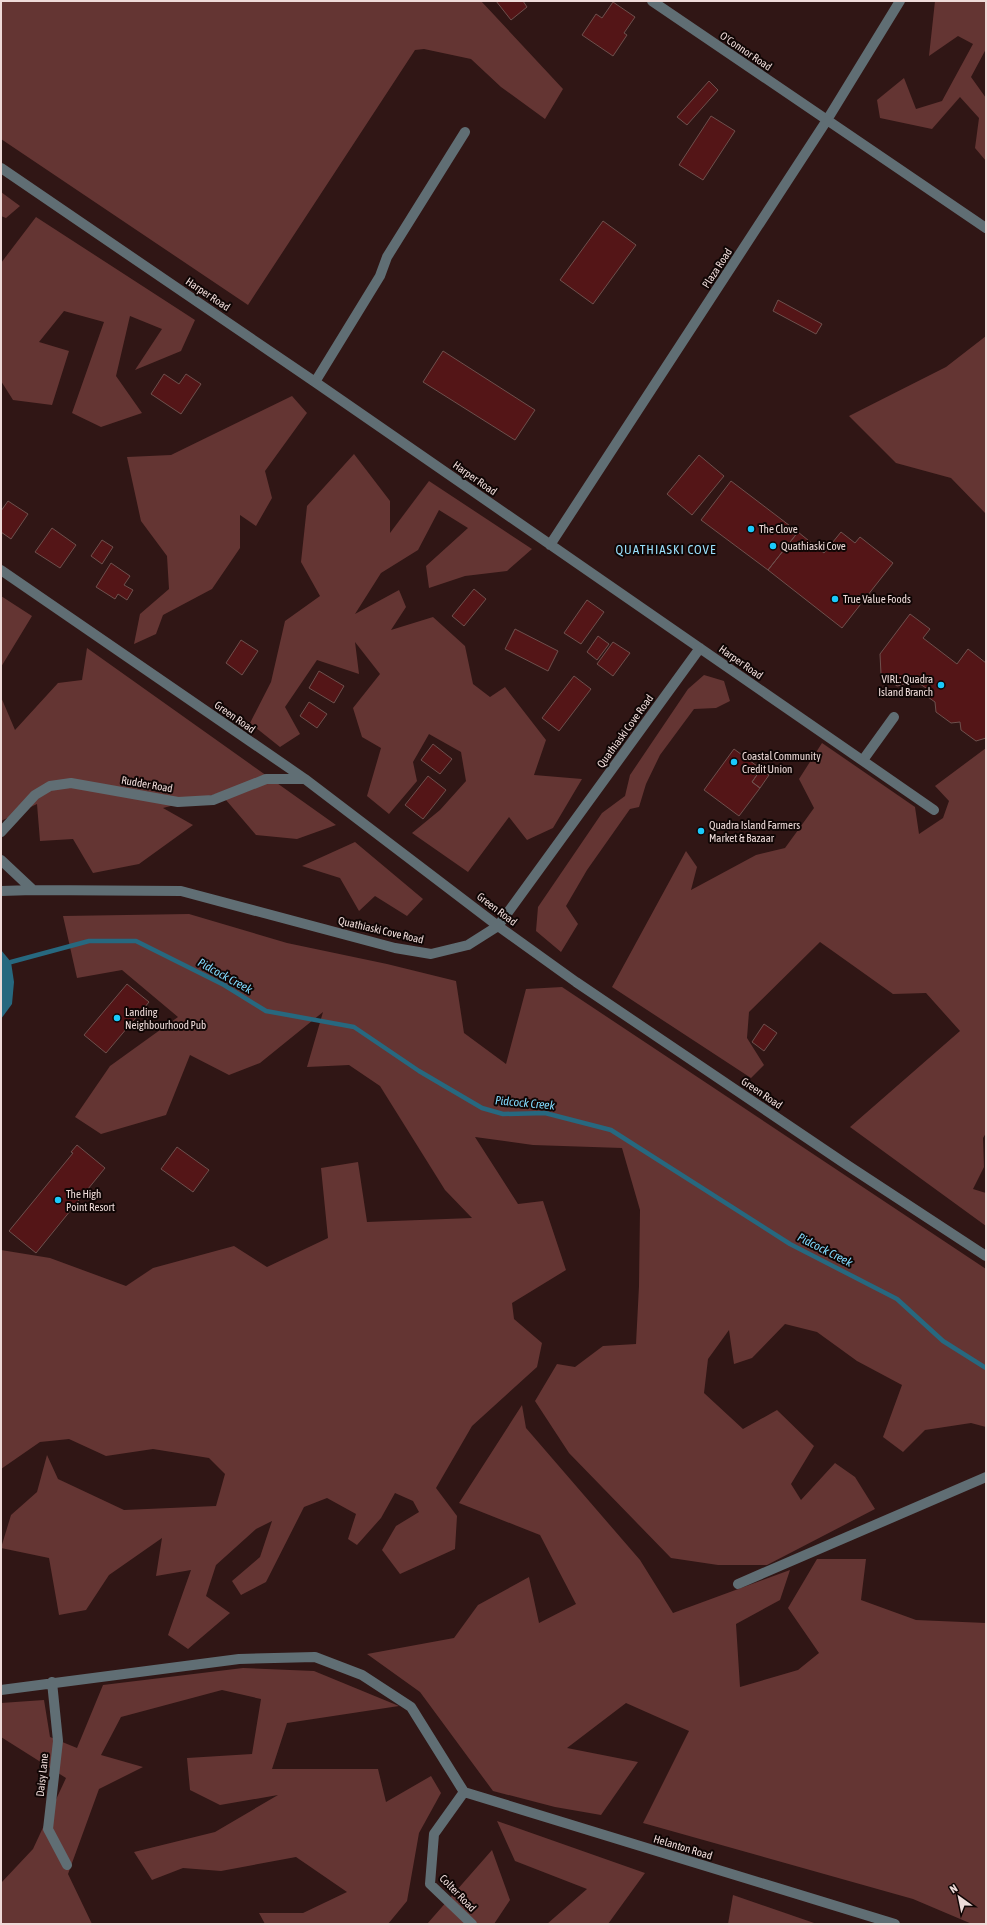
<svg xmlns="http://www.w3.org/2000/svg" width="987" height="1925" font-family="'Asap Condensed',sans-serif">
<rect width="100%" height="100%" fill="#301615"/>
<path fill="#643533" d="M1,1H481L563,89L545,119L501,87L471,59L424,49L415,50L248,305L1,139Z
M935,1H986V49L971,77L986,98V161L975,148L979,118L960,97L932,129L880,118L877,100L904,78L916,109L942,101L973,44L958,36L929,56Z
M1,192L20,206L6,218L1,216Z
M36,217L195,320L181,351L135,370L162,329L130,316L116,376L142,413L101,427L72,413L104,322L64,311L39,342L69,351L52,405L13,400L1,381V263Z
M986,336V514L951,478L896,463L849,416L946,367Z
M292,396L307,413L265,471L272,498L256,526L240,515V548L212,589L163,615L156,634L134,644L140,614L169,589L167,556L141,521L127,457L171,455Z
M354,454L390,501V533L429,481L532,549L507,571L465,576L429,588L426,566L468,528L439,510L418,550L381,573L355,614L399,590L406,607L391,630L433,617L465,646L473,684L490,697L505,687L546,740L534,775L582,779L553,828L527,840L509,817L468,872L412,833L440,810L466,781L461,752L429,734L413,762L417,781L389,814L367,796L381,748L362,737L353,708L380,674L355,642L359,674L317,660L285,707L300,734L280,747L250,723L271,682L285,621L320,596L301,562L307,506Z
M1,596L32,616L1,667Z
M87,648L336,825L297,839L256,835L220,793L163,808L193,825L139,864L93,873L73,839L40,841L37,804L1,821V697L15,730L58,683L82,680Z
M704,675L724,681L730,701L716,708L694,709L660,755L646,784L639,807L630,809L587,870L566,906L578,924L561,952L536,931L538,907L602,813L625,796L630,775L688,689Z
M822,743L915,807L919,834L943,818L949,801L935,786L986,748V1133L983,1138L984,1167L973,1189L986,1193V1226L850,1127L960,1031L926,993L893,994L820,942L749,1012L747,1038L764,1065L751,1078L612,987L686,851L697,867L691,890L756,855L785,848L814,808L799,779Z
M355,842L423,899L407,916L375,896L359,911L340,878L302,866Z
M189,914L287,943L387,964L456,981L464,1033L506,1064L526,989L562,987L986,1269V1427L971,1423L925,1430L903,1452L883,1437L902,1385L857,1361L817,1332L785,1324L752,1358L734,1364L729,1330L708,1359L704,1393L743,1429L777,1410L814,1446L791,1484L801,1500L835,1463L855,1477L875,1509L767,1565H718L671,1558L569,1453L535,1401L557,1364L575,1367L603,1346L636,1344L639,1286L640,1210L622,1148L533,1145L475,1137L518,1204L543,1201L566,1270L512,1303L514,1319L542,1343L537,1367L472,1426L436,1488L457,1516L455,1549L400,1574L382,1550L396,1526L419,1512L413,1501L395,1493L381,1518L357,1545L348,1539L356,1514L327,1498L304,1507L266,1582L241,1595L232,1581L260,1557L272,1521L256,1529L216,1565L206,1596L230,1613L188,1649L168,1635L191,1570L156,1576L162,1538L109,1575L86,1610L59,1615L49,1558L1,1548L11,1515L37,1492L47,1455L58,1479L124,1510L216,1506L225,1474L209,1458L153,1449L106,1456L69,1439L40,1442L1,1469V1250L50,1258L126,1286L153,1268L234,1246L267,1267L328,1238L321,1168L358,1162L367,1222L472,1218L445,1190L380,1086L349,1065L307,1067L323,1012L260,1063L229,1075L190,1055L166,1115L101,1134L75,1117L110,1066L178,1017L122,970L77,978L63,916Z
M522,1405L526,1428L640,1560L673,1613L790,1570L780,1600L736,1624L740,1687L798,1670L819,1653L788,1608L817,1559H866L861,1600L916,1620L986,1623V1924H972L913,1899L643,1823L689,1731L626,1703L567,1748L638,1762L601,1815L555,1807L493,1791L420,1692L367,1654L454,1638L478,1605L529,1577L539,1623L576,1604L540,1535L459,1503Z
M243,1668L314,1671L399,1706L287,1723L272,1769H378L386,1802L431,1776L441,1793L419,1833L407,1901L388,1924H265L259,1913H303L347,1892L296,1857L221,1871L183,1868L152,1880L134,1852L215,1832L278,1795L220,1805L190,1790L187,1758L252,1754L261,1699L222,1690L121,1717L101,1755L143,1767L99,1789L68,1874L92,1924H1V1883L33,1849L66,1778L1,1737V1703L44,1700L50,1737L77,1748L103,1685Z
M497,1821L645,1873L608,1924H547L587,1889L515,1861Z
M492,1850L510,1900L494,1924H427Z
M733,1895L817,1924H728Z"/>
<path fill="#27687f" d="M1,950L11,962L14,982L12,1004L1,1019Z"/>
<g fill="none" stroke-linecap="round" stroke-linejoin="round">
<path stroke="#27687f" stroke-width="4.5" d="M11,962L89,941H136L224,985L266,1011L354,1027L419,1071L482,1108L503,1114L545,1113L611,1130L790,1244L897,1299L943,1341L986,1368"/>
</g>
<path fill="#541517" stroke="#6e504d" d="M496,1H523L527,7L511,20Z
M613,2L635,17L624,33L627,35L613,56L582,35L596,14L602,18Z
M709,81L718,90L687,125L677,117Z
M711,116L735,131L703,180L679,165Z
M603,221L636,245L593,304L560,280Z
M778,300L822,324L816,334L773,311Z
M443,351L535,410L515,440L423,382Z
M164,374L179,384L186,374L201,384L181,414L151,394Z
M699,455L724,476L692,515L667,494Z
M731,481L798,532L768,570L701,520Z
M8,501L28,514L11,539L1,532V511Z
M52,528L76,545L60,568L35,552Z
M798,532L824,553L841,532L855,543L860,537L893,563L842,628L768,570Z
M102,540L113,547L102,564L91,556Z
M111,563L130,576L124,585L133,590L127,600L118,594L115,599L96,587Z
M474,589L486,599L464,626L452,616Z
M587,600L604,612L581,644L564,633Z
M910,614L930,629L923,638L957,664L968,649L986,663V738L976,741L961,730L960,722L951,723L936,712L935,702L928,697L926,688L917,682L897,686L881,674L880,654Z
M515,629L558,651L548,671L505,649Z
M598,636L609,644L597,660L587,652Z
M241,640L258,651L242,675L226,663Z
M613,642L630,653L613,676L597,664Z
M319,671L344,686L334,703L309,688Z
M574,676L591,689L559,731L542,718Z
M309,702L327,714L317,728L300,716Z
M433,744L452,759L440,774L421,760Z
M734,749L761,769L752,782L760,788L739,816L704,790Z
M761,769L769,775L760,788L752,782Z
M428,776L446,790L423,819L405,805Z
M127,984L149,1002L106,1053L84,1035Z
M764,1024L777,1033L764,1051L752,1042Z
M77,1145L105,1168L36,1253L9,1231L73,1153L71,1152Z
M177,1147L209,1170L193,1192L161,1169Z"/>
<g fill="none" stroke-linecap="round" stroke-linejoin="round">
<path stroke="#606e74" stroke-width="10" d="M652,1L986,228
M1,168L315,382L934,810
M315,382L380,276L387,257L465,132
M550,545L827,120L900,1
M1,570L305,779L498,926L576,982L847,1165L986,1256
M863,760L894,717
M1,832L35,795L50,786L71,783L178,802L213,800L266,779H305
M1,860L33,890
M1,891L33,890L181,891L395,948L431,954L468,945L498,926L700,648
M738,1584L986,1477
M52,1682L58,1741L48,1829L67,1865
M1,1690L239,1659L315,1657L362,1675L411,1707L464,1792
M464,1792L895,1924
M464,1792L434,1834L430,1884L472,1924"/>
</g>
<g fill="#1acafc" stroke="#100605" stroke-width="1.5">
<circle cx="751" cy="529" r="4"/>
<circle cx="773" cy="546" r="4"/>
<circle cx="835" cy="599" r="4"/>
<circle cx="941" cy="685" r="4"/>
<circle cx="734" cy="762" r="4"/>
<circle cx="701" cy="831" r="4"/>
<circle cx="117" cy="1018" r="4"/>
<circle cx="58" cy="1200" r="4"/>
</g>
<g text-anchor="middle" dominant-baseline="central" stroke-width="4" stroke-linejoin="round" paint-order="stroke">
<g font-size="11" fill="#eedbd9" stroke="#100605">
<text transform="translate(746 51) rotate(34)">O'Connor Road</text>
<text transform="translate(717 268) rotate(-57)">Plaza Road</text>
<text transform="translate(208 294) rotate(34)">Harper Road</text>
<text transform="translate(475 478) rotate(35)">Harper Road</text>
<text transform="translate(741 662) rotate(35)">Harper Road</text>
<text transform="translate(235 717) rotate(35)">Green Road</text>
<text transform="translate(625 731) rotate(-54)">Quathiaski Cove Road</text>
<text transform="translate(147 784) rotate(10)">Rudder Road</text>
<text transform="translate(497 909) rotate(37)">Green Road</text>
<text transform="translate(381 930) rotate(13)">Quathiaski Cove Road</text>
<text transform="translate(762 1093) rotate(34)">Green Road</text>
<text transform="translate(42 1775) rotate(-84)">Daisy Lane</text>
<text transform="translate(683 1847) rotate(17)">Helanton Road</text>
<text transform="translate(458 1893) rotate(46)">Colter Road</text>
</g>
<g font-size="11" fill="#eedbd9" stroke="#100605" text-anchor="start">
<text x="759" y="529">The Clove</text>
<text x="781" y="546">Quathiaski Cove</text>
<text x="843" y="599">True Value Foods</text>
<text x="933" y="679" text-anchor="end">VIRL: Quadra<tspan x="933" dy="13">Island Branch</tspan></text>
<text x="742" y="756">Coastal Community<tspan x="742" dy="13">Credit Union</tspan></text>
<text x="709" y="825">Quadra Island Farmers<tspan x="709" dy="13">Market &amp; Bazaar</tspan></text>
<text x="125" y="1012">Landing<tspan x="125" dy="13">Neighbourhood Pub</tspan></text>
<text x="66" y="1194">The High<tspan x="66" dy="13">Point Resort</tspan></text>
</g>
<g font-size="12" font-style="italic" fill="#82dbfe" stroke="#100605">
<text transform="translate(225 976) rotate(29)">Pidcock Creek</text>
<text transform="translate(525 1103) rotate(5)">Pidcock Creek</text>
<text transform="translate(825 1250) rotate(27)">Pidcock Creek</text>
</g>
<g font-size="13" letter-spacing="1" fill="#99dffb" stroke="#100605">
<text x="666" y="549">QUATHIASKI COVE</text>
</g>
</g>
<rect width="987" height="1925" fill="none" stroke="#eedbd9" stroke-width="4"/>
<g transform="translate(959 1897) rotate(327)" stroke="#100605" stroke-width="3" paint-order="stroke">
<path d="M0-3L7 15L0 10L-7 15Z" fill="#eedbd9"/>
<text y="-6" font-size="11" font-weight="bold" text-anchor="middle" fill="#eedbd9">N</text>
</g>
</svg>
